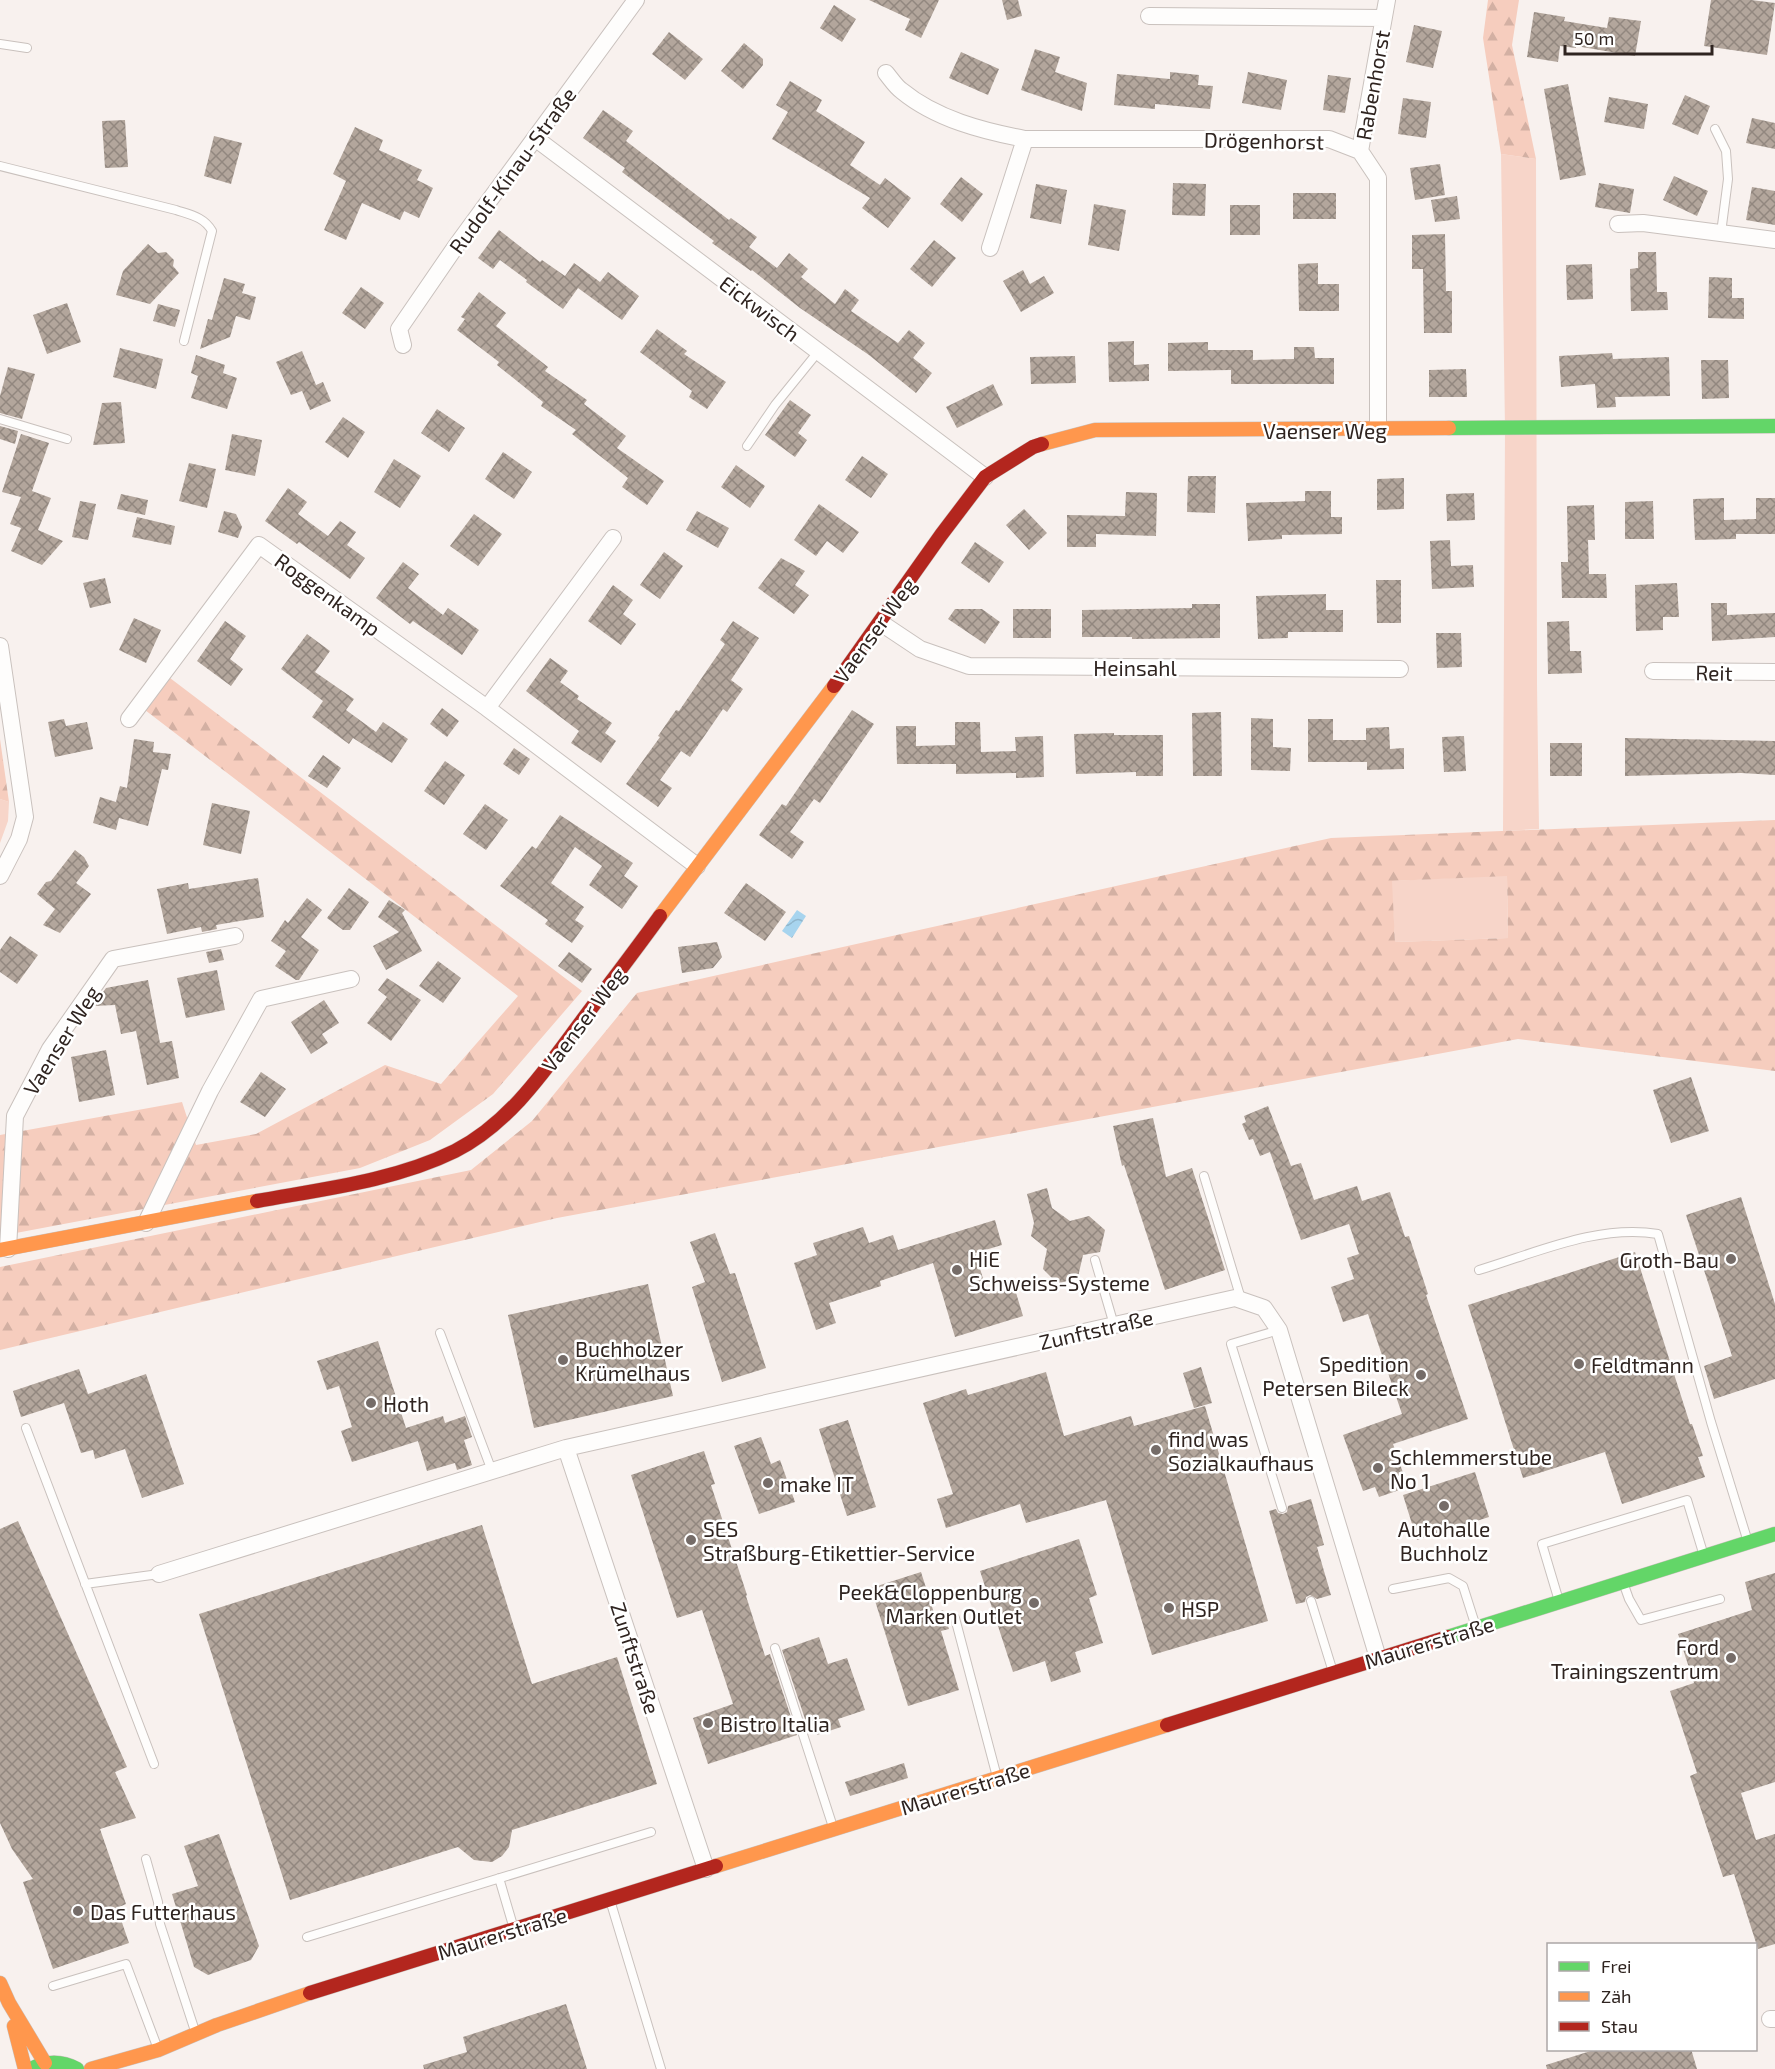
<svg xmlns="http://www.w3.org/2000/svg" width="1775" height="2069" font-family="'Exo 2',sans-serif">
<defs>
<pattern id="forest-firs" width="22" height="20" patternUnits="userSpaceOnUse" patternTransform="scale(1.5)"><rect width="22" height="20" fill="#f6cdbe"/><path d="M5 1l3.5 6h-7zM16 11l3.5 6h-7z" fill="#d3b0a3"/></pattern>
<pattern id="water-waves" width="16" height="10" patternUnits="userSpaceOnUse" patternTransform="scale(1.5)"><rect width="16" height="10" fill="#a7d4ee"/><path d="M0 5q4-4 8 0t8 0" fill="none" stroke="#90b6cc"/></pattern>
<pattern id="building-cross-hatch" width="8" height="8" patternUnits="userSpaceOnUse" patternTransform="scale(1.5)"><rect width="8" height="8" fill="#b3a69c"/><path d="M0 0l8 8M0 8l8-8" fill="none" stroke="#92877f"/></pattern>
</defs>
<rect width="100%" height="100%" fill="#f8f1ee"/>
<path fill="#f7d5c9" d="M1501,154L1536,159L1537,684L1539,829L1503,831L1505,429Z
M0,799L9,802L8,821L0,843Z
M1507,875L1508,938L1395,942L1391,881Z"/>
<path fill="url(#forest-firs)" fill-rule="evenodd" d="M1488,0H1519L1512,45L1536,159L1501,154L1483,38Z
M170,678L582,991L493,1094L430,1140L360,1168L0,1236V1135L182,1102L196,1145L256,1134L385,1065L441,1084L518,996L145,710Z
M0,739L9,802L0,799Z
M1775,820V1071L1518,1039L557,1218L0,1350V1267L471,1170L532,1121L637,993L1331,838ZM1507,876L1508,938L1395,942L1392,881Z"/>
<path fill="url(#water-waves)" d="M797,910L806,916L792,938L782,931Z"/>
<path fill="url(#building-cross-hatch)" d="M869,0H939L921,38L905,30L910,19Z
M1002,0H1018L1022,16L1007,20Z
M1711,0H1751L1775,3L1767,55L1704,46Z
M834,5L856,19L842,42L820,28Z
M1534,12L1565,17L1564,21L1607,28L1609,17L1641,21L1635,56L1576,46V48L1560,46L1558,62L1527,57Z
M1414,25L1442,31L1433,68L1406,62Z
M669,32L703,59L685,80L652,54Z
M744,43L763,59V65L743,89L721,71Z
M1035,49L1060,57L1055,72L1087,83L1082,111L1021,90Z
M961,52L999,69L988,95L949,78Z
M1170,72L1199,75L1198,85L1213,86L1210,109L1155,104V109L1114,105L1117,74L1170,79Z
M1248,72L1287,80L1281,110L1242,103Z
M1328,75L1351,78L1345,113L1323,110Z
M790,81L822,100L816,111L865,142L850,165L880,185L885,178L911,198L888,228L862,208L870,198L772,139L788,112L776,105Z
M1568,84L1586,175L1560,180L1544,89Z
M1685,95L1710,106L1698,135L1672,124Z
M1609,97L1648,104L1644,129L1604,122Z
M1403,98L1431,102L1426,138L1398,134Z
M603,110L633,131L626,141L729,220L731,218L757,237L749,247L777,268L789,253L808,269L801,277L835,304L845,289L859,300L851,311L898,343L909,330L925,343L913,358L932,373L916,393L869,355L800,308L752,270L751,271L712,243L714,241L622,172L625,168L583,138Z
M1752,118L1775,123V149L1746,143Z
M125,120L128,167L105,168L102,121Z
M355,127L383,140L379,150L422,170L417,180L433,188L419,218L404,211L400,220L362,203L346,240L324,230L346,181L333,174Z
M214,136L242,143L231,184L204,176Z
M1440,164L1445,195L1415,200L1410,168Z
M1674,176L1708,191L1697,216L1663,200Z
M961,177L983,194L962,222L940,204Z
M1173,183L1206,184L1205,216L1172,215Z
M1599,183L1634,189L1630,213L1595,207Z
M1036,184L1067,190L1061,224L1030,218Z
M1752,187L1775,191V225L1746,220Z
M1293,193H1336V219H1293Z
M1457,196L1460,219L1435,222L1431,200Z
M1094,204L1126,210L1119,251L1088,245Z
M1230,205H1260V235H1230Z
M499,230L540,262L542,260L565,276L574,263L600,282L608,272L639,296L622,320L578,288L563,309L526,282L527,280L500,260L493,269L478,258Z
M1445,234L1446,291H1452V333H1424L1423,269H1412V235Z
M934,240L956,258L932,287L910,269Z
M148,244L158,253L166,252L174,260L173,266L179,273L150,304L116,295L123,271Z
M1638,252H1656L1657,292H1667L1668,310L1631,311L1630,269L1638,268Z
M1318,263V284H1339V311H1299L1298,264Z
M1592,264L1593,299L1567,300L1566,265Z
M1023,270L1030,284L1044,276L1054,293L1021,312L1003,281Z
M1709,277L1732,278V298H1744V319L1708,318Z
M224,278L245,284L242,293L256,297L250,320L236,316L230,337L200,349L208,319L212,320Z
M361,287L384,303L365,329L342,313Z
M479,292L506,313L496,326L548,367L545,371L587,400L584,404L626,436L617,448L664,481L647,505L622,487L628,478L572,434L576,430L541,406L543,402L497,365L499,362L457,330L465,319L461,317Z
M67,303L81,342L47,354L33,315Z
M158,304L180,310L175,327L153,321Z
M657,329L687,351L684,354L726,382L707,409L689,397L692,391L640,352Z
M1134,341V365L1149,364V381L1109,382L1108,342Z
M1208,342V350H1253V360L1294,359V347H1314L1315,358H1334V384H1231V370L1168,371V343Z
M120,348L163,359L156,389L113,377Z
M302,351L316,385L323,382L331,401L310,410L302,391L291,395L276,362Z
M1612,353L1613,359L1669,357L1670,396L1615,397L1616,407L1597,408L1595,384L1561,387L1559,356Z
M196,355L225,365L223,373L237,378L227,409L191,398L198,376L191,373Z
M1075,356L1076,383L1031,384L1030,357Z
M1701,360H1728L1729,398L1702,399Z
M8,367L35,374L22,419L0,413V396Z
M1466,369L1467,397H1429V370Z
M993,384L1003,405L957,428L946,407Z
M790,400L811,415L798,433L807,440L795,457L765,435Z
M121,402L125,443L93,445L102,403Z
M437,409L465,428L449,452L421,433Z
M343,417L365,432L348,458L325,442Z
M0,426L18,431L15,444L0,439Z
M21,434L49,443L32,491L51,498L38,530L63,541L42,565L11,551L21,528L10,524L21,497L2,492Z
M232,434L262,440L255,476L225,470Z
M503,452L532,472L514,499L485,479Z
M862,456L888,474L871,498L845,480Z
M394,459L421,476L400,508L374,492Z
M189,463L216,469L207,508L179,501Z
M736,465L765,486L750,508L721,487Z
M1188,476H1216L1215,513L1187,512Z
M1404,478V509L1377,510V479Z
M288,488L307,502L298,514L328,536L340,521L356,532L347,545L365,558L350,579L299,542L297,544L265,521Z
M1305,491H1331V517H1342V534L1282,535V539L1248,541L1246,503L1305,501Z
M1126,492L1157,493L1156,536L1096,534V547H1067V515L1125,516Z
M1474,493L1475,520L1447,521L1446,494Z
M121,494L148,500L145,515L117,509Z
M1724,498V520L1756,519V498H1775V534H1736V539L1695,540L1693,499Z
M80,501L96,504L88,540L72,537Z
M1653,501L1654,539H1625V502Z
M819,504L859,532L843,553L827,541L816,556L794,540Z
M1594,505L1595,540H1588L1589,574H1606L1607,598H1562L1561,562H1568L1567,506Z
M1024,509L1047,533L1029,550L1006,525Z
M224,511L236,514L242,527L238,538L218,532Z
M697,511L729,528L718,548L686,530Z
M474,514L502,534L478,566L450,546Z
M137,517L175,526L171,545L132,537Z
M1450,540L1451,566L1473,565L1474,587L1432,589L1430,541Z
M975,542L1004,562L989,583L961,563Z
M664,552L683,566L660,599L640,585Z
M781,558L805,571L795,585L809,595L794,614L758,588Z
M403,562L419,574L408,588L443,615L448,608L479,630L462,655L413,621L410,624L376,598Z
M105,578L111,603L90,608L83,583Z
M1376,580H1401V623H1377Z
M1677,583L1679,617H1663V630L1636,631L1635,585Z
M613,585L633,600L623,614L636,624L621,645L588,621Z
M1326,594V610H1343V632H1288V638L1258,639L1256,596Z
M1711,603H1727V615L1775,613V637L1712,641Z
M1192,604H1220V638L1132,639V637H1082V610L1192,608Z
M955,609H982L1000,622L985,644L948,619Z
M1013,609H1051V638H1013Z
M134,618L161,630L146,663L119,650Z
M225,621L246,636L230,659L243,669L231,686L197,661Z
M733,621L759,638L731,680L743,689L727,712L723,709L690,757L681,751L660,780L672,788L658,807L626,784L660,737L658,736L676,710L679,711L725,644L720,640Z
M1569,621L1570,651H1581L1582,673L1548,674L1547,622Z
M1436,633H1461L1462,667L1437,668Z
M307,634L330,651L315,672L354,699L346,710L376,732L383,722L408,739L392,763L353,738L349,744L312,717L323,701L281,669Z
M550,658L568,671L560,682L579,696L577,699L612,723L605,733L616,741L601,763L571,743L579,731L526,691Z
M442,708L459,721L447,737L430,724Z
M852,710L874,724L820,803L814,799L790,832L804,842L792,859L759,835L782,804L786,806Z
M1221,712L1222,776H1193L1192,713Z
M1251,718L1273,719V747L1291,748L1290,771L1251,770Z
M64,719L66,726L87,722L93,749L55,757L48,722Z
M1308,719H1333V740H1366V728L1389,727L1390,749L1404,748V769L1367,770V762H1308Z
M955,722H980L981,752L1016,751L1015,737L1043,736L1044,777L1016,778V773L956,774V764H897L896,726H916V746L955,745Z
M1114,733V735H1163V776H1136V772L1076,774L1074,734Z
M1464,736L1466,771L1444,772L1442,737Z
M1625,738L1775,741V775L1741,773L1625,776Z
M134,739L154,742L153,752L171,754L168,770L162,769L148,826L119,818L116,830L93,823L100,797L116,802L120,786L127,788Z
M1550,743H1582V776H1550Z
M514,748L530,759L519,775L503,764Z
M323,755L341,768L327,788L308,776Z
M445,761L465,775L444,805L424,791Z
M212,803L250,811L241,854L203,845Z
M485,804L508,820L486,850L463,834Z
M560,815L633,863L624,876L638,886L622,909L589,885L602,866L575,847L551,883L584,907L575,920L584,926L572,943L545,924L548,920L500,886L532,846L536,849Z
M75,850L84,857L89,866L76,883L91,894L60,933L43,925L55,909L37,894L46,882L51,881Z
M258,878L264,917L216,925L217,929L202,932L201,927L167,934L157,889L188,883L189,889Z
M746,883L786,912L765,941L724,913Z
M349,888L369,902L350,930H343L327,918Z
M307,898L322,910L301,937L319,950L299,980H296L275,966L286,951L271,941L285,920L288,923Z
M389,900L405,910L402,913L422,951L386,970L373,946L399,932L378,917Z
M10,936L38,955L17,984L0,972V950Z
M717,942L722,957L713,968L682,973L678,947Z
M221,949L224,960L209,963L206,952Z
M569,952L592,969L582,983L558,966Z
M438,961L461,978L443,1003L419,986Z
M217,970L225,1010L186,1018L177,978Z
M387,978L421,1000L391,1041L367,1023L387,997L378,990Z
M148,980L160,1043L172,1041L179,1078L147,1085L136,1031L121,1034L115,1005L93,1006L106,988Z
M324,1000L339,1023L322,1034L328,1043L311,1054L291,1022Z
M106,1050L115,1095L79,1102L71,1057Z
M261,1072L286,1089L265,1117L240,1102Z
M1691,1077L1709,1131L1671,1143L1653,1090Z
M1268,1106L1291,1166L1301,1163L1314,1200L1357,1186L1362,1201L1390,1192L1405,1237L1409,1236L1428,1294L1426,1295L1468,1419L1393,1444L1408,1487L1379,1497L1375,1487L1363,1491L1343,1435L1402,1414L1368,1314L1343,1322L1331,1287L1354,1279L1347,1258L1359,1254L1349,1224L1301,1240L1270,1152L1260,1156L1253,1139L1249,1140L1242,1124L1246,1122L1244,1116Z
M1153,1118L1166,1177L1192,1168L1225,1270L1165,1290L1124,1165L1122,1166L1113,1126Z
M1047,1188L1052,1208L1070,1221L1089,1216L1105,1230L1100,1252L1083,1255L1078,1277L1058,1284L1043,1269L1047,1249L1031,1236L1034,1223L1027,1194Z
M1741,1197L1775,1304V1379L1714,1399L1704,1366L1732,1356L1686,1215Z
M995,1220L1002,1245L975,1253L988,1294L1014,1286L1023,1316L955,1337L933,1263L880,1281L881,1286L829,1303L836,1323L816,1330L794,1263L817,1255L813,1243L863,1227L869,1243L893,1235L898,1250Z
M715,1233L730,1274L735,1273L766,1368L722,1382L692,1287L705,1282L690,1242Z
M1635,1252L1690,1424H1692L1703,1456L1698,1457L1705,1477L1622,1504L1605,1452L1523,1478L1468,1305Z
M648,1284L673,1396L534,1428L508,1315Z
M378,1341L406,1428L443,1416L445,1423L465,1416L472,1437L464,1440L472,1465L457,1470L455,1463L427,1471L418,1441L352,1462L341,1431L352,1427L339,1386L327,1390L317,1361Z
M1201,1367L1212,1403L1194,1408L1183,1373Z
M79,1369L88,1394L146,1374L184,1484L142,1498L125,1449L95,1459L93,1450L81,1453L64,1403L21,1417L13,1391Z
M1046,1372L1064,1436L1131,1416L1134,1426L1205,1406L1268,1621L1152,1655L1106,1500L1026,1523L1020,1504L946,1528L937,1499L953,1494L923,1403L966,1389L968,1395Z
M848,1420L876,1507L847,1516L819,1429Z
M761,1437L771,1464L780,1460L795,1502L759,1514L734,1446Z
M704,1451L715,1484L711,1485L747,1595L746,1596L765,1656L770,1654L797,1735L708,1764L693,1718L733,1704L702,1610L677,1618L631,1475Z
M1475,1472L1489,1517L1417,1540L1403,1495Z
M1311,1499L1324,1545L1317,1547L1331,1595L1317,1599L1310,1595L1306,1597L1305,1602L1296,1604L1269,1511L1276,1509L1278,1513L1283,1514L1287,1512L1288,1506Z
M18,1521L127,1767L115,1772L136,1818L100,1829L126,1904L117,1908L129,1943L53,1969L23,1882L33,1879L12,1849L0,1823V1529Z
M482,1525L532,1684L617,1657L657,1784L512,1830L509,1847L502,1856L492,1862L474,1860L458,1847L290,1900L199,1614Z
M1079,1539L1097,1595L1089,1598L1103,1643L1075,1652L1081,1672L1051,1682L1045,1661L1013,1672L980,1571Z
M921,1572L934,1613L943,1610L949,1629L941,1631L959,1690L908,1706L871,1588Z
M1775,1573V1782L1741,1793L1756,1840L1775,1834V1944L1758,1949L1734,1874L1723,1877L1690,1776L1697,1773L1670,1691L1694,1683L1678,1634L1752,1610L1745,1582Z
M819,1637L828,1664L847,1658L865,1710L838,1719L841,1727L817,1735L815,1729L809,1731L782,1650Z
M904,1763L908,1778L850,1796L845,1782Z
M219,1834L259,1946L251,1960L208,1975L194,1967L172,1894L198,1886L184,1846Z
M566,2004L587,2069H424L423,2065L467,2052L463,2037Z
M1597,2049H1691L1697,2069H1547L1546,2065Z"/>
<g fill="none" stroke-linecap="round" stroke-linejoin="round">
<g stroke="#c9c1bd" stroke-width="10">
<path id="lane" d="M0,44L27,48
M1715,129L1726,151L1728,179L1721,233
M0,166L176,210C191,215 204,217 212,231L184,341
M0,419L67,439
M747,446L775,405L818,352
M1204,1176L1241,1299
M1095,1260L1114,1325
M1479,1270C1536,1253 1598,1224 1658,1234L1711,1422L1748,1542
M1279,1330L1231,1344L1282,1508
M440,1333L492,1471
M26,1428L154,1764
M85,1584L159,1574
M1624,1585L1629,1599L1641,1620L1720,1599
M1393,1589L1449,1578L1463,1586L1476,1627
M1311,1601L1333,1672
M1559,1601L1542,1544L1687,1500L1704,1556
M955,1618L997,1777
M775,1648L833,1827
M146,1859L158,1902L160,1924L195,2031
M499,1878L514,1929
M610,1900L661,2069
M307,1937L651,1832
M53,1986L126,1964L158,2049"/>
</g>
<g stroke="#c9c1bd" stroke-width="18">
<path id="street" d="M1149,16L1383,18
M886,73C891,79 896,87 902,91C936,119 983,131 1025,139H1329L1360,151L1378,178V430
M535,138L985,477
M1360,151L1387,0
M1618,224L1643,223L1775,240
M990,248L1025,139
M403,345L399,329L456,246L636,0
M881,623L920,649L969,666L1400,669
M0,646L25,817L19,839L0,876
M1653,671L1775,672
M487,708L613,538
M129,719L259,545L487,708L697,866
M146,1223L210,1091L261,999L351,979
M8,1249L15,1116L50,1049L113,959L235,936
M159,1574L566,1448
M706,1869L566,1448L1235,1298L1264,1308L1279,1330L1378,1658
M1770,2019H1775"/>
</g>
<g stroke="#c9c1bd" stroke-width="15">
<path id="fast" d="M1449,428L1775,426
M1448,1637L1775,1534
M31,2069C46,2061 62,2061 77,2069"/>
</g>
<g stroke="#c9c1bd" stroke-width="15">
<path id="slow" d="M1042,444L1095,430L1449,428
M660,916L834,686
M0,1250L257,1201
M716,1866L1167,1725
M0,1983L9,2003L45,2063
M14,2026L25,2069
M91,2069L158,2050L217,2025L310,1993"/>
</g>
<g stroke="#c9c1bd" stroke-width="15">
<path id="jam" d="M834,686L941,535L985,477L1033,447L1042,444
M257,1201C323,1189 394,1181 455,1151C509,1124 546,1069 581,1022C607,987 634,952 660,916
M1167,1725L1448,1637
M310,1993L716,1866"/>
</g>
<use href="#lane" stroke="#fefdfc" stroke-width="8"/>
<use href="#street" stroke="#fefdfc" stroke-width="16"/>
<use href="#fast" stroke="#63d668" stroke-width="14"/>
<use href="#slow" stroke="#ff974d" stroke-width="14"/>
<use href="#jam" stroke="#b3261e" stroke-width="14"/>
</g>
<g fill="#756c68" stroke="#fff" stroke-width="2">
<circle cx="1731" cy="1259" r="6"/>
<circle cx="957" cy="1270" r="6"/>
<circle cx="563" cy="1360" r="6"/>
<circle cx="1579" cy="1364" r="6"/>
<circle cx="1421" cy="1375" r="6"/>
<circle cx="371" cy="1403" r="6"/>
<circle cx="1156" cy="1450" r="6"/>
<circle cx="1378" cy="1468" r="6"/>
<circle cx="768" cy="1483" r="6"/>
<circle cx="1444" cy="1506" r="6"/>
<circle cx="691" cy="1540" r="6"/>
<circle cx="1034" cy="1603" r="6"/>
<circle cx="1169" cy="1608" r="6"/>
<circle cx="1731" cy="1658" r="6"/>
<circle cx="708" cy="1723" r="6"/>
<circle cx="78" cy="1911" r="6"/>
</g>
<g text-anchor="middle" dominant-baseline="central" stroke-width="5" stroke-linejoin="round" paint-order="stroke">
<g font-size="21" fill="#2f2420" stroke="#fff">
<text transform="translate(1372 85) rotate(-80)">Rabenhorst</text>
<text transform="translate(1264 140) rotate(1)">Drögenhorst</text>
<text transform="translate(512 170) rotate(-54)">Rudolf-Kinau-Straße</text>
<text transform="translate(760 308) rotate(37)">Eickwisch</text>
<text x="1325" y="430">Vaenser Weg</text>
<text transform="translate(328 594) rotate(36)">Roggenkamp</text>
<text transform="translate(874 630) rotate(-54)">Vaenser Weg</text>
<text x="1135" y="667">Heinsahl</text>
<text transform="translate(1714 672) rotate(1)">Reit</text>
<text transform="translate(583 1019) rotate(-53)">Vaenser Weg</text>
<text transform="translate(61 1040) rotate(-58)">Vaenser Weg</text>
<text transform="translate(1096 1329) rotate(-13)">Zunftstraße</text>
<text transform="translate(1429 1642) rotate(-17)">Maurerstraße</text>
<text transform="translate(636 1658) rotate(72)">Zunftstraße</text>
<text transform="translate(965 1788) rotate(-17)">Maurerstraße</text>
<text transform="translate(502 1933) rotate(-17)">Maurerstraße</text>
</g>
<g font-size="21" fill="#2f2420" stroke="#fff" text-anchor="start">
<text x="969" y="1258">HiE<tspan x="969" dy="24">Schweiss-Systeme</tspan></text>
<text x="1719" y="1259" text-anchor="end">Groth-Bau</text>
<text x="575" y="1348">Buchholzer<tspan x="575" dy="24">Krümelhaus</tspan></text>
<text x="1409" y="1363" text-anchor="end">Spedition<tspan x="1409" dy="24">Petersen Bileck</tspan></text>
<text x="1591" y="1364">Feldtmann</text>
<text x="383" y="1403">Hoth</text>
<text x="1168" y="1438">find was<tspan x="1168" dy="24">Sozialkaufhaus</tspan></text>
<text x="1390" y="1456">Schlemmerstube<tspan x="1390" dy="24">No 1</tspan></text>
<text x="780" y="1483">make IT</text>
<text x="703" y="1528">SES<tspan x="703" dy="24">Straßburg-Etikettier-Service</tspan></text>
<text x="1444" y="1528" text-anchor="middle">Autohalle<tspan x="1444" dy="24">Buchholz</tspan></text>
<text x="1022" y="1591" text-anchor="end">Peek&amp;Cloppenburg<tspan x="1022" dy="24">Marken Outlet</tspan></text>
<text x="1181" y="1608">HSP</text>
<text x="1719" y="1646" text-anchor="end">Ford<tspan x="1719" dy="24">Trainingszentrum</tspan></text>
<text x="720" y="1723">Bistro Italia</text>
<text x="90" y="1911">Das Futterhaus</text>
</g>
</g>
<rect x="1547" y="1943" width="210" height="108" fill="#ffffff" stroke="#aca7a6" stroke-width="1.5"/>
<rect x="1559" y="1962" width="30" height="9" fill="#63d668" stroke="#aca7a6" stroke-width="1.5"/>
<text x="1601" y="1973" font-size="18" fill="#2f2420">Frei</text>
<rect x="1559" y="1992" width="30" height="9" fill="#ff974d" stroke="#aca7a6" stroke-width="1.5"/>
<text x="1601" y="2003" font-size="18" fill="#2f2420">Zäh</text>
<rect x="1559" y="2022" width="30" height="9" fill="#b3261e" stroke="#aca7a6" stroke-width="1.5"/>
<text x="1601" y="2033" font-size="18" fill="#2f2420">Stau</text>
<path d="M1565 45v9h147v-9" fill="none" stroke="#2f2420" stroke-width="3"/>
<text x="1574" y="45" font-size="18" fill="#2f2420" stroke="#ffffff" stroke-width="4.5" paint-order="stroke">50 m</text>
</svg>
